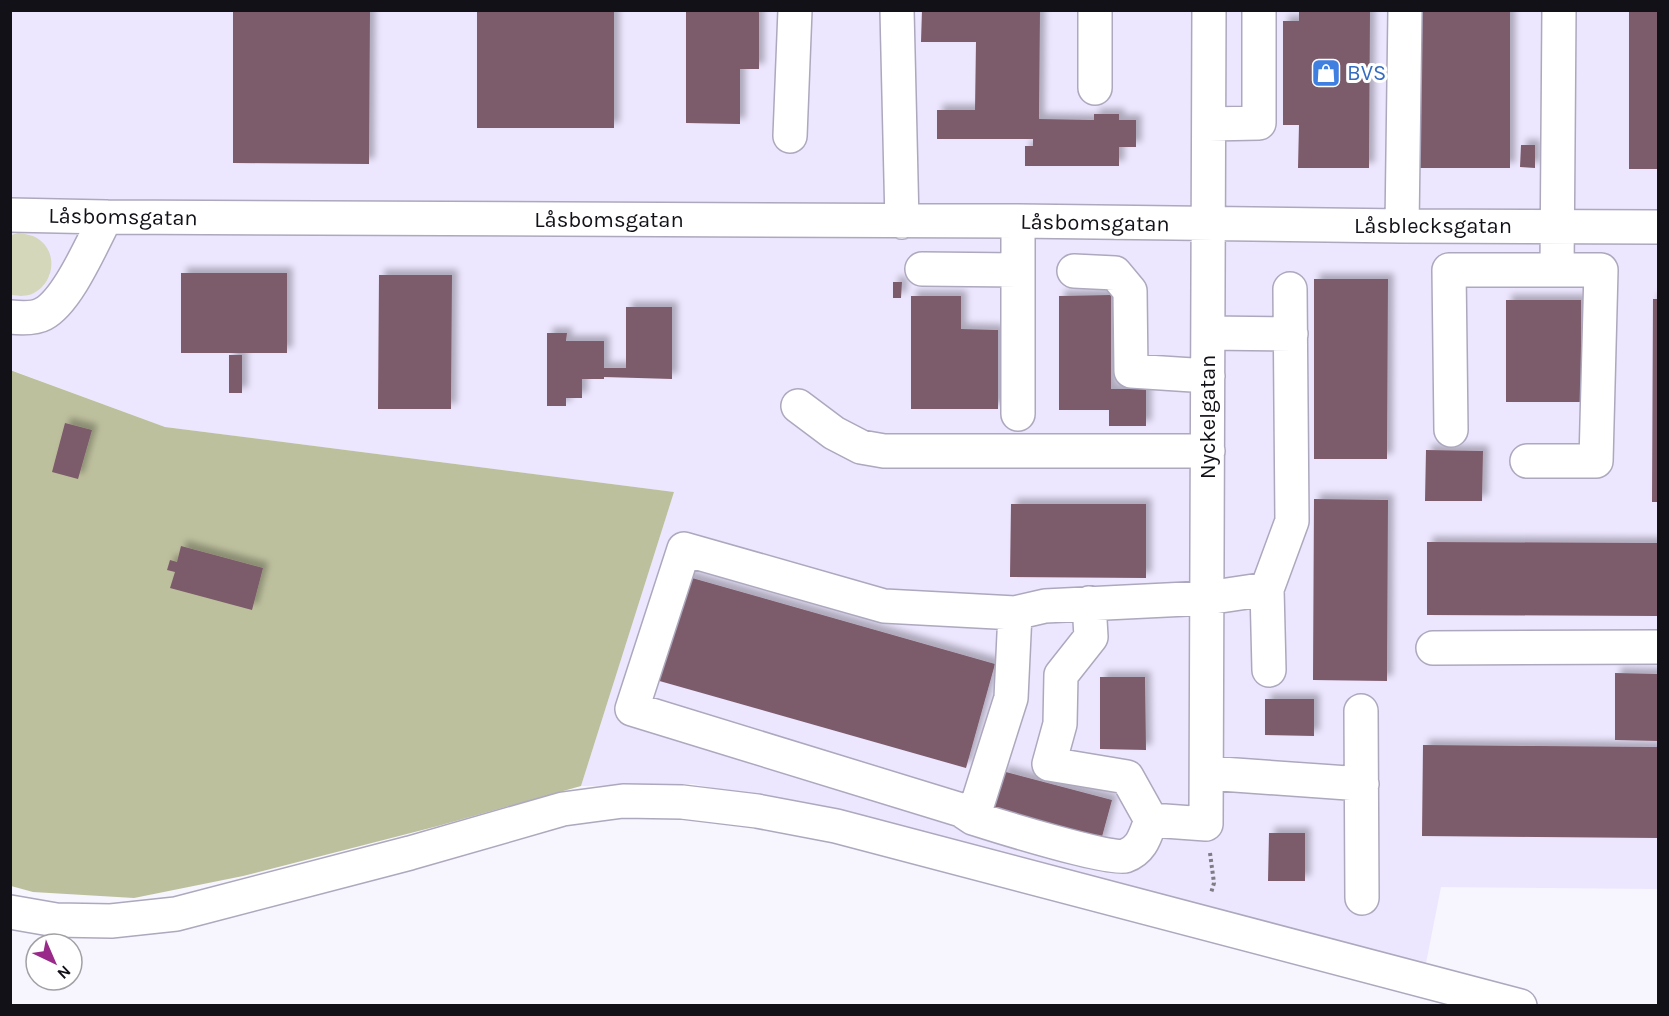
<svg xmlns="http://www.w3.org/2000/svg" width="1669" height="1016" font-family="Karla,sans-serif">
<defs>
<filter id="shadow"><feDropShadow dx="5.5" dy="-5.5" stdDeviation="3" flood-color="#0004"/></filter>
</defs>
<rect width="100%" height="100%" fill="#f7f5fe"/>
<path fill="#ece6fe" d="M11,11H1658V889L1441,887L1425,968L822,809L693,784L581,786L674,492L165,427L11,370L10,295L22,296L34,293L44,286L50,275L18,233L11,235Z"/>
<path fill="#d4d7b9" d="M18,233C26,234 34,235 41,241C58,255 53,284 34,293C26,297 18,296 11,295V235Z"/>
<path fill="#bdc09d" d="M10,370L165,427L674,492L581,786L438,826L243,876L134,898L33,892L11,886Z"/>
<path fill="#7c5b6b" filter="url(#shadow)" d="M233,10H370L369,164L233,163Z
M477,10H614V128H477Z
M686,10H759V69H740V124L686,123Z
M922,10H1040L1039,119L1094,120V114H1119V120H1136V147H1119V166H1025V146H1033V139H937V110H975L976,42H921Z
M1299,10H1370L1369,168H1298L1299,125H1283V21H1299Z
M1418,10H1510V168H1417Z
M1629,10H1658V169H1629Z
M1521,145H1535V168L1520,167Z
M181,273H287V353H181Z
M379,275H452L451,409H378Z
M1314,279H1388L1387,459H1314Z
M893,282H902L901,298H893Z
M1111,295V389H1146V426H1109V410H1059V296Z
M911,296H961V329L998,330V409H911Z
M1653,299H1658V502H1652Z
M1506,300H1581V402H1506Z
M626,307H672V379L604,377V379H582V398H566V406H547V333H567L566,341H604V368H626Z
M229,355H242V393H229Z
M65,423L92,430L78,479L52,472Z
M1426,450L1483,451L1482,501H1425Z
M1314,499L1388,500L1387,681L1313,680Z
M1011,504H1146V578L1010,577Z
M1427,542L1658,543V616L1427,615Z
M181,546L263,568L252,610L170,588L175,572L167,570L170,560L177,562Z
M685,576L995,664L966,768L656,680Z
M1615,673L1658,674V741L1615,740Z
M1100,677H1145L1146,750L1100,749Z
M1265,699H1314V736L1265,735Z
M1423,745L1658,747V838L1422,836Z
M1002,771L1112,800L1100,844L990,815Z
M1269,833H1305V881H1268Z"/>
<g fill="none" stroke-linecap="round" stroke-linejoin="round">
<g stroke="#ada8bd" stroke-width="36">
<path id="minor" d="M897,10L902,222
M1095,10V88
M1209,124L1259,123V10
M790,136L795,10
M10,215L106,217L1018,221L1402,226L1658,227
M1018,221V414
M1402,226L1405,10
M922,269L1018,270
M1074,271L1115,273L1130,291L1131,371L1208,376
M10,317C20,318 34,319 43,314C68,301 92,243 106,217
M1208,333L1291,334
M798,406L834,433L861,447L884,451H1208
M1451,430L1449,270H1557
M1527,461H1596L1601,270H1557L1559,10
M1089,603L1091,637L1061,675L1060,724L1049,764L1127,777L1151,820L1206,824L1209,10
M1433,648L1658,647
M1269,670L1267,589L1292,521L1290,289
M1361,711L1362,898
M1207,773L1362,784
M973,818L1011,698L1015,613
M1151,820C1145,836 1142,850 1125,856C1111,861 995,825 973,818L961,810L632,709L684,549L884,606L1015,613L1045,606L1207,598L1267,589
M10,912L56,920L111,921L176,914L410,853L563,809L623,801L682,802L757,811L836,826L1520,1006"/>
</g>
<path stroke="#7e7c84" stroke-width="4" stroke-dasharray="3 3" stroke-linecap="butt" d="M1210,853L1214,883L1211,893"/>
<use href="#minor" stroke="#fff" stroke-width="33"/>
</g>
<defs>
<g id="shop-square" transform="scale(1.5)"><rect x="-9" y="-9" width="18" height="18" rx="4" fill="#3f7fe0" stroke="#fff"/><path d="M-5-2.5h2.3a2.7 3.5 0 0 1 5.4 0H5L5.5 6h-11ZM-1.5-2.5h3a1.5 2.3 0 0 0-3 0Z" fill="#fff"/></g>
</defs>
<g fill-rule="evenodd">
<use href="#shop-square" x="1326" y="73"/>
</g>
<g text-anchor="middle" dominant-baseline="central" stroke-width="6" stroke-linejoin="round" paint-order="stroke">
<g font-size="22" fill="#366cbe" stroke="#fff" text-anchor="start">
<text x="1347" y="73">BVS</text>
</g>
<g font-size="22" fill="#131118" stroke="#fff">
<text transform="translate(123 217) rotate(1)">Låsbomsgatan</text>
<text x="609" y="220">Låsbomsgatan</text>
<text transform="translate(1095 223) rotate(1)">Låsbomsgatan</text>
<text x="1433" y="226">Låsblecksgatan</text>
<text transform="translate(1208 417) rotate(-90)">Nyckelgatan</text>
</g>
</g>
<rect width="1669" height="1016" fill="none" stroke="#131118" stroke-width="24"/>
<g transform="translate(54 962) rotate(136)"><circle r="28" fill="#ffffff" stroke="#a1a0a3" stroke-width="1.5"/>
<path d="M0-4.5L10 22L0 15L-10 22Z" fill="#992a89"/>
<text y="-9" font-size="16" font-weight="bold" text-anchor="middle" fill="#131118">N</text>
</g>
</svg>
